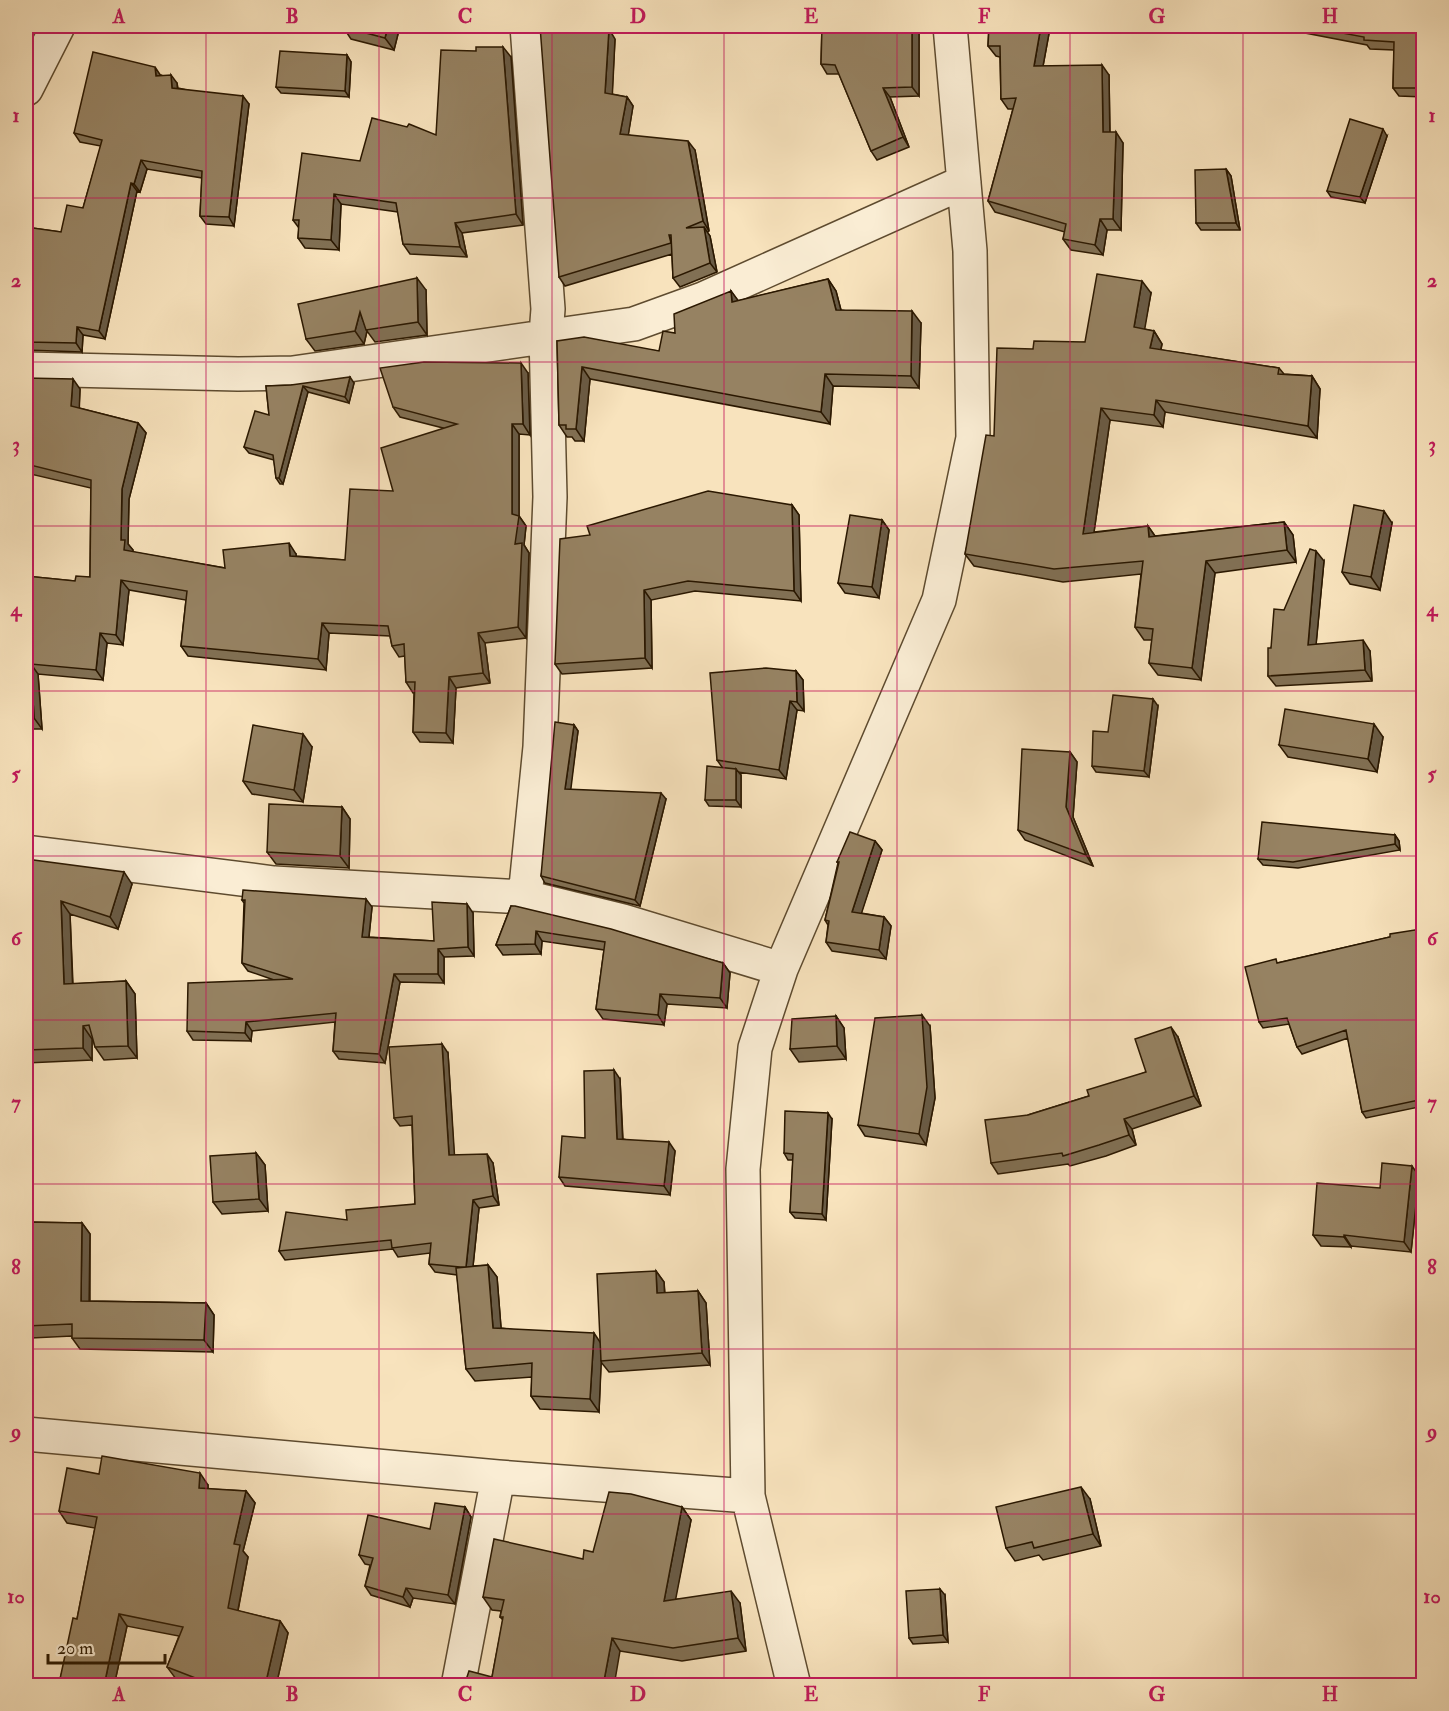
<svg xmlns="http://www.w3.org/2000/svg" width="1449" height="1711" font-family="'IM FELL Double Pica',serif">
<rect width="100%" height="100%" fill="#f8e3bd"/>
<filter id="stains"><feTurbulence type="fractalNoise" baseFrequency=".00333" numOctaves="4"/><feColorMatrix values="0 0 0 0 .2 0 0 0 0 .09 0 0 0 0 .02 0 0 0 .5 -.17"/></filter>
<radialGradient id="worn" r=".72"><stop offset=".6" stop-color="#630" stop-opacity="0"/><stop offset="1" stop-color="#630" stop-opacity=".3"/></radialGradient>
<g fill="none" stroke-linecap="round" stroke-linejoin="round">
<g stroke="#5e4b2f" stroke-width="36">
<path id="minor" d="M26,89L58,26
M26,369L238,374L293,373L634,324L703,299L964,182
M26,852L274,883L525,897L623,921L781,969
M525,897L540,747L550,497L546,335L548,309L527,26
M26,1434L498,1477L748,1496
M458,1686L498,1477
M794,1686L748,1496L743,1169L755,1048L781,969L939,600L973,438L970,251L950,26"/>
</g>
<use href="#minor" stroke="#faedd4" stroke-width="33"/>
</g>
<path fill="#817054" stroke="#2b1800" stroke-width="1.5" d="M343,26H400L394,50L351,39L343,27Z
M822,26H919V96L890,97L909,147L877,160L871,151L839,74H827L821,64Z
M989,26H1048L1050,28L1043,66L1109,75L1110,132L1123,143L1121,230H1107L1103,255L1071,250L1063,239L1065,232L995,212L988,201L1013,109H1008L1001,99L1000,57L996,56L988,46Z
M1273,26H1424V97L1399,96L1393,88L1394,50L1370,49L1367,45L1274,27Z
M615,39L612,94L627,97L633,106L628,135L695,150L709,231L707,232L710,236L717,272L680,287L673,278L672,254L565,286L559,277Z
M347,55L351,62L349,97L281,93L276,87Z
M511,57L523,225L462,233L467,257L410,254L403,244L398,212L341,204L339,250L305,248L298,238L299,228L293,220L360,161L436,135Z
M161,75L177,83L178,88L249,104L234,226L206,224L200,216L202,178L147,169L140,192L137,191L105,339L83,335L82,352L26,350V227L61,232L83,208L101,146L80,142L74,133Z
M1387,136L1365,203L1331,197L1327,191Z
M1226,169L1231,176L1240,230H1201L1196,223Z
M828,279L836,291L841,310L921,323L919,388L833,386L830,424L590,379L584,441H575L572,437H567L559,425L557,341L659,351L675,333L731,291L738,301Z
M426,290L427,335L375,342L367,331L364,344L315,351L306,339Z
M1151,293L1144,329L1154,331L1162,344L1161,350L1279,368L1284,374L1312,376L1320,389L1317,438L1165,412L1163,427L1110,420L1094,532L1148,526L1155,536L1284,522L1293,535L1296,562L1215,573L1201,680L1158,675L1149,663L1152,640H1144L1135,627L1141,574L1063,582L974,566L965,554L994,436L1033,349L1085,342Z
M528,373L530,435L519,434V516L526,526L524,545L529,553L526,638L485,643L490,683L456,688L453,743L420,742L413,732L414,693H413L406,682L405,656L399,657L392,646L390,636L329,633L326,670L188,656L181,646L186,600L129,590L123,645L107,643L103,680L38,674L42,729H26V576L75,581L90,577L91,488L26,473V378L80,389L79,408L138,423L146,433L129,499L128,544L133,550L132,552L225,568L296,554V556L345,560L393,491L443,428L400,417L393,407Z
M354,383L349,403L308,392L283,484H280L276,478L274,460L249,453L244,447L269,415L266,386Z
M792,505L799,515L801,601L695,591L651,600L652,668L562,674L555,664L590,535Z
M882,520L889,530L879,598L845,593L838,583Z
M1392,523L1380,590L1350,584L1342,572Z
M1324,561L1316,644L1370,651L1372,681L1276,686L1268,676L1271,648L1284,610Z
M796,671L803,680L804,711L797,710L786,779L738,772L741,775V807L709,806L705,800L722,767L717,760Z
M1158,706L1149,777L1096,772L1092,766Z
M574,725L578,731L570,790L666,799L640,906L545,883L541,876Z
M1383,737L1377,772L1288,757L1279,745Z
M312,747L303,802L252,794L243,781Z
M1070,752L1077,762L1073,817L1093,866L1025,840L1018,830Z
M342,807L350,819L349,868L276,864L267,852Z
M1395,835L1399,841L1400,850L1298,868L1263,865L1258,859Z
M875,841L882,850L861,913L884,917L891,926L886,959L832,951L826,942L828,925L825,920L838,863L837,862Z
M26,859L132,884L118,929L70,914L73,984L126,981L135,994L137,1058L104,1060L95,1047L93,1039H92V1060L26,1063Z
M242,900L372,907L369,937L434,941L473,913L474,956L444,957V983L400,982L385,1063L339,1059L333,1051L335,1022L252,1031L251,1041L193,1040L187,1031L274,980L248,971L242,963L244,903Z
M511,906L723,963L730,973L727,1008L667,1004L664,1025L603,1019L596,1009L604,950L542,941L541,954L503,955L496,945Z
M1421,929L1424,932V1018H1421L1424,1028V1106L1366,1118L1362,1112L1348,1038L1302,1054L1297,1047L1289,1024L1263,1028L1259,1022L1278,963L1390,937Z
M836,1016L844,1028L846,1059L799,1062L790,1049Z
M930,1026L935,1098L926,1145L865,1136L858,1125Z
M1178,1037L1201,1106L1132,1129L1136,1145L1106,1156L1070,1166L1068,1164L998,1174L991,1163L1028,1115L1089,1096L1146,1072Z
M448,1053L454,1155L493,1163L499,1205L479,1208L473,1266L488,1265L497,1277L501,1328L600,1342L656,1271L664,1282L665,1293L698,1291L706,1303L710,1365L609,1372L601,1362L599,1412L540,1409L531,1396L532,1377L475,1381L466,1369L457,1275L435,1272L429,1264L430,1253L398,1257L393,1249L285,1260L279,1251L347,1220L415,1204L412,1125L400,1126L394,1118Z
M620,1079L623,1139L675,1151L670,1195L565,1186L559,1177L585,1138Z
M832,1119L826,1220L795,1218L790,1212L793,1160H788L784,1153Z
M256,1153L265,1165L268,1211L222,1214L213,1202Z
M1419,1176L1411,1252L1351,1246V1247L1321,1246L1313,1235L1380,1188Z
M26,1222L82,1223L90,1234V1301L206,1303L214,1315L213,1352L80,1349L72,1338V1336L31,1338L26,1330Z
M99,1474L208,1485V1489L246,1491L255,1503L243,1551L248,1557L238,1611L280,1621L288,1633L276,1686H193L176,1679L167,1667L179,1636L127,1626L114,1686H65L60,1679L77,1619L95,1528L67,1523L59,1511Z
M1090,1499L1101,1546L1043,1560L1039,1555L1015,1561L1006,1548Z
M465,1507L471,1517L455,1604L413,1598L410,1607L371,1595L365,1586L370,1565L365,1564L359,1555L430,1529Z
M682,1507L691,1520L675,1599L740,1603L746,1651L682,1661L620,1651L492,1677L503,1620L500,1617L501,1611L492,1610L483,1597L583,1559L593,1552Z
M945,1595L948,1642L913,1644L909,1638Z"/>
<path fill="#695b45" stroke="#2b1800" stroke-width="1.5" d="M388,26H400L394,50L385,38Z
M912,26H919V96L912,87Z
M1041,26H1048L1050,28L1041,77L1034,66Z
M1423,26H1424V94L1420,88Z
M609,29L615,39L612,102L605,93Z
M503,47L511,57L523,225L516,214Z
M347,55L351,62L349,97L345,91Z
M1102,65L1109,75L1110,143L1103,132Z
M155,67L161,76H156Z
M171,75L177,83L178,96L172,88Z
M883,88L890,97L909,147L903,137Z
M243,96L249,104L234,226L229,217Z
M627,97L633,106L627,143L620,134Z
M1383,129L1387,136L1365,203L1360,197Z
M1116,132L1123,143L1121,230L1113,219Z
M688,141L695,150L709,231L703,221Z
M141,160L147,169L140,192L134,184Z
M1226,169L1231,176L1240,230L1236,223Z
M131,183L137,191L105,339L99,331Z
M334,194L341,204L339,250L331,240Z
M1100,219L1107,230L1103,255L1095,245Z
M455,223L462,233L467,257L460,247Z
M704,227L710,236L717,272L710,263Z
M417,278L426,290L427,335L418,322Z
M828,279L836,291L844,322L836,310Z
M1142,281L1151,293L1143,339L1134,327Z
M731,291L740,303L732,302Z
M912,311L921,323L919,388L911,376Z
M360,312L367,331L364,344L355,331Z
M77,327L83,335L82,352L76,343Z
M1154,331L1162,344L1158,360L1150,348Z
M521,363L528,373L530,435L523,424Z
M582,367L590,379L584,441L576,429Z
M825,374L833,386L830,424L821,412Z
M1312,376L1320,389L1317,438L1308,426Z
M350,377L354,383L349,403L345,397Z
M73,379L80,389L79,417L71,406Z
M303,386L308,392L283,484L279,478Z
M1156,400L1165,412L1163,427L1154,415Z
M1101,408L1110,420L1092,546L1083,534Z
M138,423L146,433L129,499L128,544L133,550L132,561L124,550L121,540L122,489Z
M512,424L519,434V517V516L526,526L524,545L529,553L526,638L518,627L515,544L512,514Z
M792,505L799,515L801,601L794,591Z
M1384,511L1392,523L1380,590L1371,577Z
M882,520L889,530L879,598L872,587Z
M1284,522L1293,535L1296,562L1287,550Z
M1148,526L1157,539L1149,537Z
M289,543L296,554L297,566L290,556Z
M1316,551L1324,561L1315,656L1308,645Z
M1206,561L1215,573L1201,680L1192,668Z
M121,580L129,590L123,645L116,635Z
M644,590L651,600L652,668L645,658Z
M322,623L329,633L326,670L318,659Z
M100,633L107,643L103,680L96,670Z
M478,633L485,643L490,683L483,673Z
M1363,640L1370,651L1372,681L1365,670Z
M31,664L38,674L42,729L34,718Z
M796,671L803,680L804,711L797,702Z
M449,677L456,688L453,743L446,733Z
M1153,699L1158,706L1149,777L1144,771Z
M790,701L797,710L786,779L779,770Z
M1374,724L1383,737L1377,772L1368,759Z
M574,725L578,731L570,796L565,789Z
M303,734L312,747L303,802L294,790Z
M1070,752L1077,762L1073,817L1093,866L1086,855L1066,807Z
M736,769L741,775V807L736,800Z
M661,793L666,799L640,906L635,900Z
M342,807L350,819L349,868L340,856Z
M1395,835L1399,841L1400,850L1395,844Z
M875,841L882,850L859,921L852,912Z
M124,872L132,884L118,929L110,917Z
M366,899L372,907L368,945L362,937Z
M61,901L70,914L73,997L64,984Z
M467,904L473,913L474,956L468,947Z
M884,917L891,926L886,959L879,950Z
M536,931L542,941L541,954L535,944Z
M438,949L444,957V983L438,974Z
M723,963L730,973L727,1008L720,998Z
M394,974L400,982L385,1063L379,1054Z
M126,981L135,994L137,1058L128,1046Z
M660,994L667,1004L664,1025L658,1015Z
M1417,1012L1421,1018L1424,1028V1040Z
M922,1015L930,1026L935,1098L926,1145L919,1134Z
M836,1016L844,1028L846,1059L837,1046Z
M246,1022L252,1031L251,1041L245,1033Z
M83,1026L92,1039V1060L83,1048Z
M1171,1027L1178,1037L1201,1106L1194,1096Z
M442,1044L448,1053L455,1163L449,1155Z
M614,1070L620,1079L623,1148L617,1139Z
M828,1113L832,1119L826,1220L822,1214Z
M1124,1119L1132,1129L1136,1145L1129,1135Z
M669,1142L675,1151L670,1195L664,1186Z
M256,1153L265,1165L268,1211L259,1199Z
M487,1154L493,1163L499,1205L493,1196Z
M1412,1166L1419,1176L1411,1252L1404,1242Z
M473,1200L479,1208L472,1276L466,1268Z
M82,1223L90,1234L89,1312L81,1301Z
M1344,1235L1351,1246V1247L1344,1237Z
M488,1265L497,1277L502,1340L493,1328Z
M656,1271L664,1282L665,1304L657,1293Z
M698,1291L706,1303L710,1365L702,1353Z
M206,1303L214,1315L213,1352L204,1340Z
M594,1333L602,1345L599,1412L590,1399Z
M200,1473L208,1485V1500L199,1488Z
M1081,1487L1090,1499L1101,1546L1093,1534Z
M246,1491L255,1503L243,1551L248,1557L236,1620L228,1608L234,1544Z
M465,1507L471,1517L455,1604L448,1595Z
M682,1507L691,1520L673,1613L664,1601Z
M406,1588L413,1598L410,1607L403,1597Z
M940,1589L945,1595L948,1642L943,1635Z
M731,1591L740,1603L746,1651L738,1638Z
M119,1614L127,1626L114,1686H104Z
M280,1621L288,1633L276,1686H265Z
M612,1638L620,1651L614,1686H603Z"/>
<path fill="#968262" stroke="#2b1800" stroke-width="1.5" d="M343,26H388L385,38L343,27Z
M540,26L609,29L605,93L627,97L620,134L688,141L703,221L686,228L704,227L710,263L673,278L671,235H669L671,243L559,277Z
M822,26H912V87L883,88L903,137L871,151L835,65L821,64Z
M989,26H1041L1034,66L1102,65L1103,132H1116L1113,219H1100L1095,245L1063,239L1066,224L988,201L1016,98L1001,99L1000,46H988Z
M1305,26H1423L1420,88H1393L1394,42L1364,40V37Z
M476,47H503L516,214L455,223L460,247L403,244L396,203L334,194L331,240L298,238L299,220H293L302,153L360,161L372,118L407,127L409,124L436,135L441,50L476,51Z
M280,51L347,55L345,91L276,87Z
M93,52L155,67L156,76L171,75L172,88L243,96L229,217L200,216L202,171L141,160L134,184L131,183L99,331L77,327L76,343L26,342V227L61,232L67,205L83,208L102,140L74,133Z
M1350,119L1383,129L1360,197L1327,191Z
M1226,169L1236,223H1196L1195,170Z
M1097,274L1142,281L1134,327L1154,331L1150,348L1279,368L1278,374L1312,376L1308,426L1156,400L1154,415L1101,408L1083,534L1148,526L1149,537L1284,522L1287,550L1206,561L1192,668L1149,663L1153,629L1135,627L1143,561L1054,569L965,554L986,435L994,436L997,348L1033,349L1034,341L1085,342Z
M417,278L418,322L366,330L360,312L355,331L306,339L298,304Z
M828,279L836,310L912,311L911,376L825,374L821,412L582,367L576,429H566V425H559L557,341L584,337L659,351L663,331L675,333L674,314L731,291L732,302Z
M424,362L521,363L523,424H512V514L519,516L515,544L522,543L518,627L478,633L483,673L449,677L446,733L413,732L415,682H406L404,644L392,646L388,626L322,623L318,659L181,646L187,591L121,580L116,635L100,633L96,670L31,664L34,718L26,719V576L75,581L76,576L90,577L91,480L26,464V378L73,379L71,406L138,423L122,489L121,540H125L124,550L225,568L223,550L289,543L290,556L345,560L350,489L393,491L381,448L457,424L393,407L380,368Z
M350,377L345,397L303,386L279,478H276L273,455L244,447L255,411L269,415L266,386L291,385Z
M708,491L792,505L794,591L688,581L644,590L645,658L555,664L560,539L590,535L587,526Z
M1354,505L1384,511L1371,577L1342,572Z
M850,515L882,520L872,587L838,583Z
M1310,549L1316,551L1308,645L1363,640L1365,670L1268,676V648H1271L1274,609L1284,610Z
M766,668L796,671L797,702L790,701L779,770L717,760L710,673Z
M1113,695L1153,699L1144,771L1092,766L1093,731L1108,732Z
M1285,709L1374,724L1368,759L1279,745Z
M555,722L574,725L565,789L661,793L635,900L541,876Z
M253,725L303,734L294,790L243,781Z
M1022,749L1070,752L1066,807L1086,855L1018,830Z
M707,766L736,769V800H705Z
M269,804L342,807L340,856L267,852Z
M1262,822L1395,835V844L1293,862L1258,859Z
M850,832L875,841L852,912L884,917L879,950L826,942L829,921L825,920L839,862H837Z
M26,859L124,872L110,917L61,901L64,984L126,981L128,1046L95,1047L89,1025L83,1026V1048L26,1050Z
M243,890L366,899L362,937L434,941L432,902L467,904L468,947L438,949V974H394L379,1054L333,1051L336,1013L246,1022L245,1033L187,1031L188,983L293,979L242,963L245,900H242Z
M511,906H515L611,929L723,963L720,998L660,994L658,1015L596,1009L605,942L536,931L535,944L496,945Z
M1421,929L1422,936H1424V975L1422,976L1424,981V1010L1417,1012L1424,1040V1099L1362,1112L1346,1030L1297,1047L1287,1018L1259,1022L1245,967L1276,959L1277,963L1390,937V934Z
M922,1015L927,1087L919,1134L858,1125L875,1018Z
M836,1016L837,1046L790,1049L792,1019Z
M1171,1027L1194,1096L1124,1119L1129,1135L1099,1145L1063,1156L1062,1153L991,1163L985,1120L1028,1115L1089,1096L1087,1090L1146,1072L1135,1039Z
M442,1044L449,1155L487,1154L493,1196L473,1200L466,1267H460L429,1264L431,1243L392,1248L391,1240L279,1251L286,1212L347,1220L346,1210L415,1204L412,1116L394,1118L389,1047Z
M614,1070L617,1139L669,1142L664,1186L559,1177L562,1136L585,1138L584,1071Z
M785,1111L828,1113L822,1214L790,1212L793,1154L784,1153Z
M256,1153L259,1199L213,1202L210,1156Z
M1382,1163L1412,1166L1404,1242L1344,1235V1237L1313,1235L1317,1183L1380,1188Z
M26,1222L82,1223L81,1301L206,1303L204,1340L72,1338V1324L26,1326Z
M488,1265L493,1328L594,1333L590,1399L531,1396L532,1363L466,1369L456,1268Z
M656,1271L657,1293L698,1291L702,1353L601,1361L597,1274Z
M102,1456L200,1473L199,1488L246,1491L234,1544L240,1545L228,1608L280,1621L265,1686H216L167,1667L183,1627L119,1614L104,1686H92L60,1679L73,1618L77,1619L97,1517L59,1511L67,1468L99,1474Z
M1081,1487L1093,1534L1034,1548L1032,1542L1006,1548L996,1507Z
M609,1492L631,1494L682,1507L664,1601L731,1591L738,1638L673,1648L612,1638L603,1686H464L469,1671L492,1677L503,1617H500L504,1600L483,1597L494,1539L583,1559L584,1550L593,1552Z
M435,1503L465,1507L448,1595L406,1588L403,1597L365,1586L373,1558L359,1555L368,1515L430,1529Z
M940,1589L943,1635L909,1638L906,1591Z"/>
<path fill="none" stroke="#c2185b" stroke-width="1.5" stroke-opacity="0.55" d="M206,26V1686M379,26V1686M552,26V1686M724,26V1686M897,26V1686M1070,26V1686M1243,26V1686M26,198H1424M26,362H1424M26,526H1424M26,691H1424M26,856H1424M26,1020H1424M26,1184H1424M26,1349H1424M26,1514H1424"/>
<rect width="1449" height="1711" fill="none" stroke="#f8e3bd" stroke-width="66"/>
<path d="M48 1654v9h117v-9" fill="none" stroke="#2b1800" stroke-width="3"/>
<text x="57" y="1654" font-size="18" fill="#2b1800" stroke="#faedd4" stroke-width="4.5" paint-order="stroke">20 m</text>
<rect x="33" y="33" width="1383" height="1645" fill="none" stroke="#c2185b" stroke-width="2"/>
<g font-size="20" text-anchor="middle" font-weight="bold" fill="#c2185b">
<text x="119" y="23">A</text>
<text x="292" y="23">B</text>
<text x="465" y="23">C</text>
<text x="638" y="23">D</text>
<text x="811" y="23">E</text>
<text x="984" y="23">F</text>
<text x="1157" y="23">G</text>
<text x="1330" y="23">H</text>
<text x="16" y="122">1</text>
<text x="1432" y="122">1</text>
<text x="16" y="287">2</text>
<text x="1432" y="287">2</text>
<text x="16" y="451">3</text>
<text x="1432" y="451">3</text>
<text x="16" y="616">4</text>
<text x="1432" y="616">4</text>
<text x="16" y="780">5</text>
<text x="1432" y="780">5</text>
<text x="16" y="945">6</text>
<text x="1432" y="945">6</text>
<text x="16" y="1109">7</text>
<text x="1432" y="1109">7</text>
<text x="16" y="1274">8</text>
<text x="1432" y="1274">8</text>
<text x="16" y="1438">9</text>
<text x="1432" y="1438">9</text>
<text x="16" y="1603">10</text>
<text x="1432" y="1603">10</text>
<text x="119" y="1701">A</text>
<text x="292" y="1701">B</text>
<text x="465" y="1701">C</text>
<text x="638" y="1701">D</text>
<text x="811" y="1701">E</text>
<text x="984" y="1701">F</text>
<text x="1157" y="1701">G</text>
<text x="1330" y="1701">H</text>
</g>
<rect width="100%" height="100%" filter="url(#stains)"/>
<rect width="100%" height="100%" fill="url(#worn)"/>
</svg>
